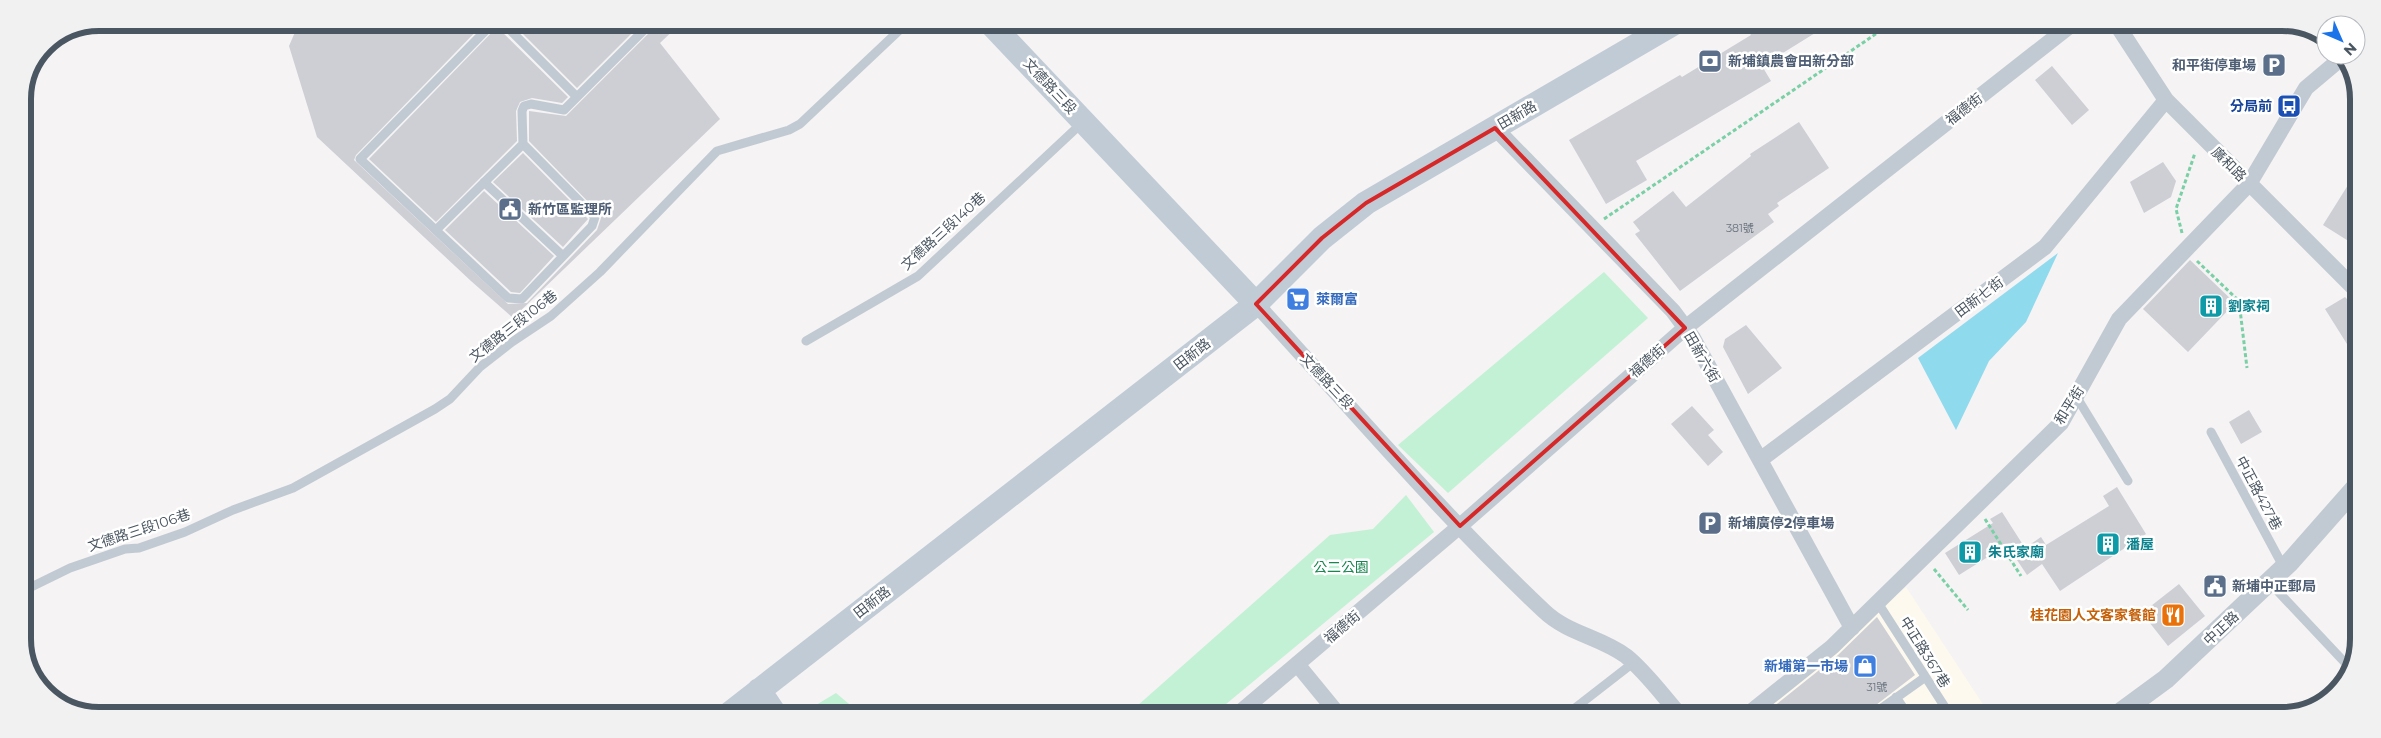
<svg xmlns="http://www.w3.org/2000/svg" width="2381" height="738" font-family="Montserrat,'Noto Sans TC',sans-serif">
<rect width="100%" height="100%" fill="#f5f3f3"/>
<path fill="#fdf9ef" d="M1906,587L1990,715H1756Z"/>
<path fill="#c3f1d5" d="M1604,272L1648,318L1448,493L1398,445Z
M1406,495L1434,532L1214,714H1128L1330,535L1373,529Z
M836,693L861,714H801Z"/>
<path fill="#90daee" d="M2058,253L2026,322L1989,361L1956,430L1918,358Z"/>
<path fill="#cdcfd5" d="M299,23H484L356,155L354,160L508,304L527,303L597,230L601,218L599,213L529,141V111L566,116L655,27L657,23H681L660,43L720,119L513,318L471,281L317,137L289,46Z
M512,23H642L577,88Z
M1760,25H1828L1762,66L1771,81L1636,161L1647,180L1606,204L1569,140L1680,75L1682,77L1751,35L1749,32Z
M497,27L568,97L562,103L532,98L520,102L516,111L517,141L436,222L369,159Z
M2052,66L2089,110L2072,125L2035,80Z
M1799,122L1829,168L1777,203L1779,206L1768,214L1774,222L1680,291L1635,234L1640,231L1633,222L1673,191L1686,207L1751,156L1750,154Z
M523,153L588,219L563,247L493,182Z
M2163,162L2176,181L2171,197L2144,213L2130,182Z
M2358,169V247L2323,225Z
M484,191L554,256L520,293L511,292L445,230Z
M2190,260L2235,303L2188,352L2143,309Z
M2345,297L2357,309V360L2325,309Z
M1746,325L1782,368L1748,394L1723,347L1725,339Z
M1692,406L1714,430L1708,435L1723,452L1708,466L1671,424Z
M2249,410L2262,432L2241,444L2229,422Z
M2117,487L2146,534L2060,591L2042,564L2027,575L2007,545L1959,575L1945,553L1993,523L1990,519L2002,512L2025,548L2041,537L2046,545L2109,506L2103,496Z
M2179,584L2205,616L2168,646L2142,613Z
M1877,617L1915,675L1863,715H1763L1838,655Z"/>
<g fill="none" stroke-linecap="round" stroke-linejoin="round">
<path stroke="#7ad0a6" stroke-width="3" stroke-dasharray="4 2.5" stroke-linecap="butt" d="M1604,219L1889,25
M2182,233L2176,209L2195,153
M2197,261L2239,301L2247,368
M1985,519L2021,576
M1934,569L1968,610"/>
<path stroke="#c1cad2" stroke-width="9" d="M493,23L360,159L508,298L522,299L592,226L595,217L523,144L522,111L524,106L531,104L564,110L577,97
M503,23L577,97L651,23
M484,182L563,256
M436,230L523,144
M806,341L918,276L1083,122
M2076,396L2128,481
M2211,432L2284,568
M2269,582L2350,668
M23,591L70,568L125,549L139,548L185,532L233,510L293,488L435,409L450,399L480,367L512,342L551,316L600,272L717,151L789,130L800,124L907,23
M1878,603L1950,715
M1896,697L1908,715
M1566,715L1633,663
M1872,715L1924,678"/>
<path stroke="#c1cad2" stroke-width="16" d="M2117,25L2166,100L2357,291
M1495,128L1673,311L1693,338L1852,628
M1256,304C1351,407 1442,515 1544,611C1568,634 1601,637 1626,656C1646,672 1663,696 1680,715
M1760,460L2045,247L2166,100
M1297,664L1338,714
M1238,714L1460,526L1685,328L2071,25
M1747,715L1832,647L2061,423L2119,319L2249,184L2306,88L2344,56"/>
<path stroke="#c1cad2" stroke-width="20" d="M2117,715L2166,679L2290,562L2357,486"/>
<path stroke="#c1cbd6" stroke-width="24" d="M991,24L1256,304
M759,690L775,714
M729,714L1256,304L1322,238L1366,203L1673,24"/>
</g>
<path fill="none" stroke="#d62828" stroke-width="4" stroke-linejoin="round" d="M1495,128L1685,328L1460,526L1256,304L1322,238L1366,203Z"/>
<defs>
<g id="bank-square" transform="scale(1.25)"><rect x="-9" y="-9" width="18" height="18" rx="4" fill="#5c6f8a" stroke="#fff"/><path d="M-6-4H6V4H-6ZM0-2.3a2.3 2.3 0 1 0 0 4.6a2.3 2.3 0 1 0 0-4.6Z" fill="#fff"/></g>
<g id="parking-square" transform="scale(1.25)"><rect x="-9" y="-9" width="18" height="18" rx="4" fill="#5c6f8a" stroke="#fff"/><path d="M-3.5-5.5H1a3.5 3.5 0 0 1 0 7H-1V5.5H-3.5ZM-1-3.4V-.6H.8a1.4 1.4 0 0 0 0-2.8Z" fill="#fff"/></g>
<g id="bus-square" transform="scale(1.25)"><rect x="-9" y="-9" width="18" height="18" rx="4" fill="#1a4fb4" stroke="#fff"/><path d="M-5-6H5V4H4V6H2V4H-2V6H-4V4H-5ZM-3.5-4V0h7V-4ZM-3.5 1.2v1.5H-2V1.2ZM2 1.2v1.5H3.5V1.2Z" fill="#fff"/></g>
<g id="civic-square" transform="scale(1.25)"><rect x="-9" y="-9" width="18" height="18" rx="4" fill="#5c6f8a" stroke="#fff"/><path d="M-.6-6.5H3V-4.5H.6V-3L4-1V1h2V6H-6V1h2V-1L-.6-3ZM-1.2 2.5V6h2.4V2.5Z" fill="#fff"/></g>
<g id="supermarket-square" transform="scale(1.25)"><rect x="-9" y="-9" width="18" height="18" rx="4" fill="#3f7fe0" stroke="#fff"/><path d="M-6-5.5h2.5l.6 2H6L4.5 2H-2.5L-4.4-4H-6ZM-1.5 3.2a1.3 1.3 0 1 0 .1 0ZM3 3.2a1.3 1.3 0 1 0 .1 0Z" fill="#fff"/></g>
<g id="building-square" transform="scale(1.25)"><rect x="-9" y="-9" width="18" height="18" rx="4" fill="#0f9aa8" stroke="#fff"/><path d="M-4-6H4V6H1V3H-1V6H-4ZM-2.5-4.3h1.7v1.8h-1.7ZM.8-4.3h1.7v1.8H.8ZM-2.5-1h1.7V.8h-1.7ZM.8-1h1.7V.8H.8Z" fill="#fff"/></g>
<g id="restaurant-square" transform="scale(1.25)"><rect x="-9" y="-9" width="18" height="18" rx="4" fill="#e8710a" stroke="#fff"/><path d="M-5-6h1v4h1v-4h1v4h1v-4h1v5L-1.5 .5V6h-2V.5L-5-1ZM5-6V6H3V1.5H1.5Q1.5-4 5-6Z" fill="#fff"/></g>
<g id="shop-square" transform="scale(1.25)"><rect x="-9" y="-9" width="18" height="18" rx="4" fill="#3f7fe0" stroke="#fff"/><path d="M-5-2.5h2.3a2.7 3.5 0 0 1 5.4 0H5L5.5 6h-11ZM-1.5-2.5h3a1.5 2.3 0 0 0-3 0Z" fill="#fff"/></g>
</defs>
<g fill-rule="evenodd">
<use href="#bank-square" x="1710" y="61"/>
<use href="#parking-square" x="2274" y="65"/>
<use href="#bus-square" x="2289" y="106"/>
<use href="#civic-square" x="510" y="209"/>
<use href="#supermarket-square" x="1298" y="299"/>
<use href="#building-square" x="2211" y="306"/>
<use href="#parking-square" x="1710" y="523"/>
<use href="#building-square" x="2108" y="544"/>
<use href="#building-square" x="1970" y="552"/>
<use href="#civic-square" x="2215" y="586"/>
<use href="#restaurant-square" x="2173" y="615"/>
<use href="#shop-square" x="1865" y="666"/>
</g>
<g text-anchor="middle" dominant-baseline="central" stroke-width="5" stroke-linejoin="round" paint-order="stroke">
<g font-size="11" fill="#6b747e">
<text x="1740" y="228">381號</text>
<text x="1877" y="687">31號</text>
</g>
<g font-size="14" font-weight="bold" fill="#4e5e75" stroke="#fff" text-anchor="start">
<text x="1728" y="61">新埔鎮農會田新分部</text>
<text x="2256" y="65" text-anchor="end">和平街停車場</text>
<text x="528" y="209">新竹區監理所</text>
<text x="1728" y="523">新埔廣停2停車場</text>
<text x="2232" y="586">新埔中正郵局</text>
</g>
<g font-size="14" fill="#4a5661" stroke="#fff">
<text transform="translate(1050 86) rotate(47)">文德路三段</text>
<text transform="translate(1964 109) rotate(-38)">福德街</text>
<text transform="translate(1517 115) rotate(-30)">田新路</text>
<text transform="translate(2229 164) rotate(45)">廣和路</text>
<text transform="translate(943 231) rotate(-42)">文德路三段140巷</text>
<text transform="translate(1979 297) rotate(-37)">田新七街</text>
<text transform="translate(513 326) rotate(-38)">文德路三段106巷</text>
<text transform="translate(1192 354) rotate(-38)">田新路</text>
<text transform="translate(1702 357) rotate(60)">田新六街</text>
<text transform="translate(1647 361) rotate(-41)">福德街</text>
<text transform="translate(1327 381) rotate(47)">文德路三段</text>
<text transform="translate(2069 405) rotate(-58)">和平街</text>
<text transform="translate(2259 493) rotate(62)">中正路427巷</text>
<text transform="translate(139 530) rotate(-18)">文德路三段106巷</text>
<text transform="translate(872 602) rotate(-38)">田新路</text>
<text transform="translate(1342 627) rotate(-40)">福德街</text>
<text transform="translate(2221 628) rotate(-43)">中正路</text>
<text transform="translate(1925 652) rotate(58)">中正路367巷</text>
</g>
<g font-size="14" font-weight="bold" fill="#164399" stroke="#fff" text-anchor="end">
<text x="2272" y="106">分局前</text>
</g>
<g font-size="14" font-weight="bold" fill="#366cbe" stroke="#fff" text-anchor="start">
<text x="1316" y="299">萊爾富</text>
<text x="1848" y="666" text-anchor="end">新埔第一市場</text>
</g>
<g font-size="14" font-weight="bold" fill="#0d838f" stroke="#fff" text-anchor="start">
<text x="2228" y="306">劉家祠</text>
<text x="2126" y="544">潘屋</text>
<text x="1988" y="552">朱氏家廟</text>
</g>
<g font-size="14" fill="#17864f" stroke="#fff">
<text x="1341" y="567">公二公園</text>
</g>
<g font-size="14" font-weight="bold" fill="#c56008" stroke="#fff" text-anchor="end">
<text x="2156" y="615">桂花園人文客家餐館</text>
</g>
</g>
<path d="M0 0H2381V738H0ZM99 31H2282A68 68 0 0 1 2350 99V639A68 68 0 0 1 2282 707H99A68 68 0 0 1 31 639V99A68 68 0 0 1 99 31Z" fill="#f1f1f2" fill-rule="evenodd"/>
<path fill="none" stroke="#4a5661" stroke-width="6" d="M99 31H2282A68 68 0 0 1 2350 99V639A68 68 0 0 1 2282 707H99A68 68 0 0 1 31 639V99A68 68 0 0 1 99 31Z"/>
<g transform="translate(2341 40) rotate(135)"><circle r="24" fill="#ffffff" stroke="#b7bbc0"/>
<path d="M0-4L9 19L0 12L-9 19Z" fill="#1a73e8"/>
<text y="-8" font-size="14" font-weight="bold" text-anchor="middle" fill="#4a5661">N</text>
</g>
</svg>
